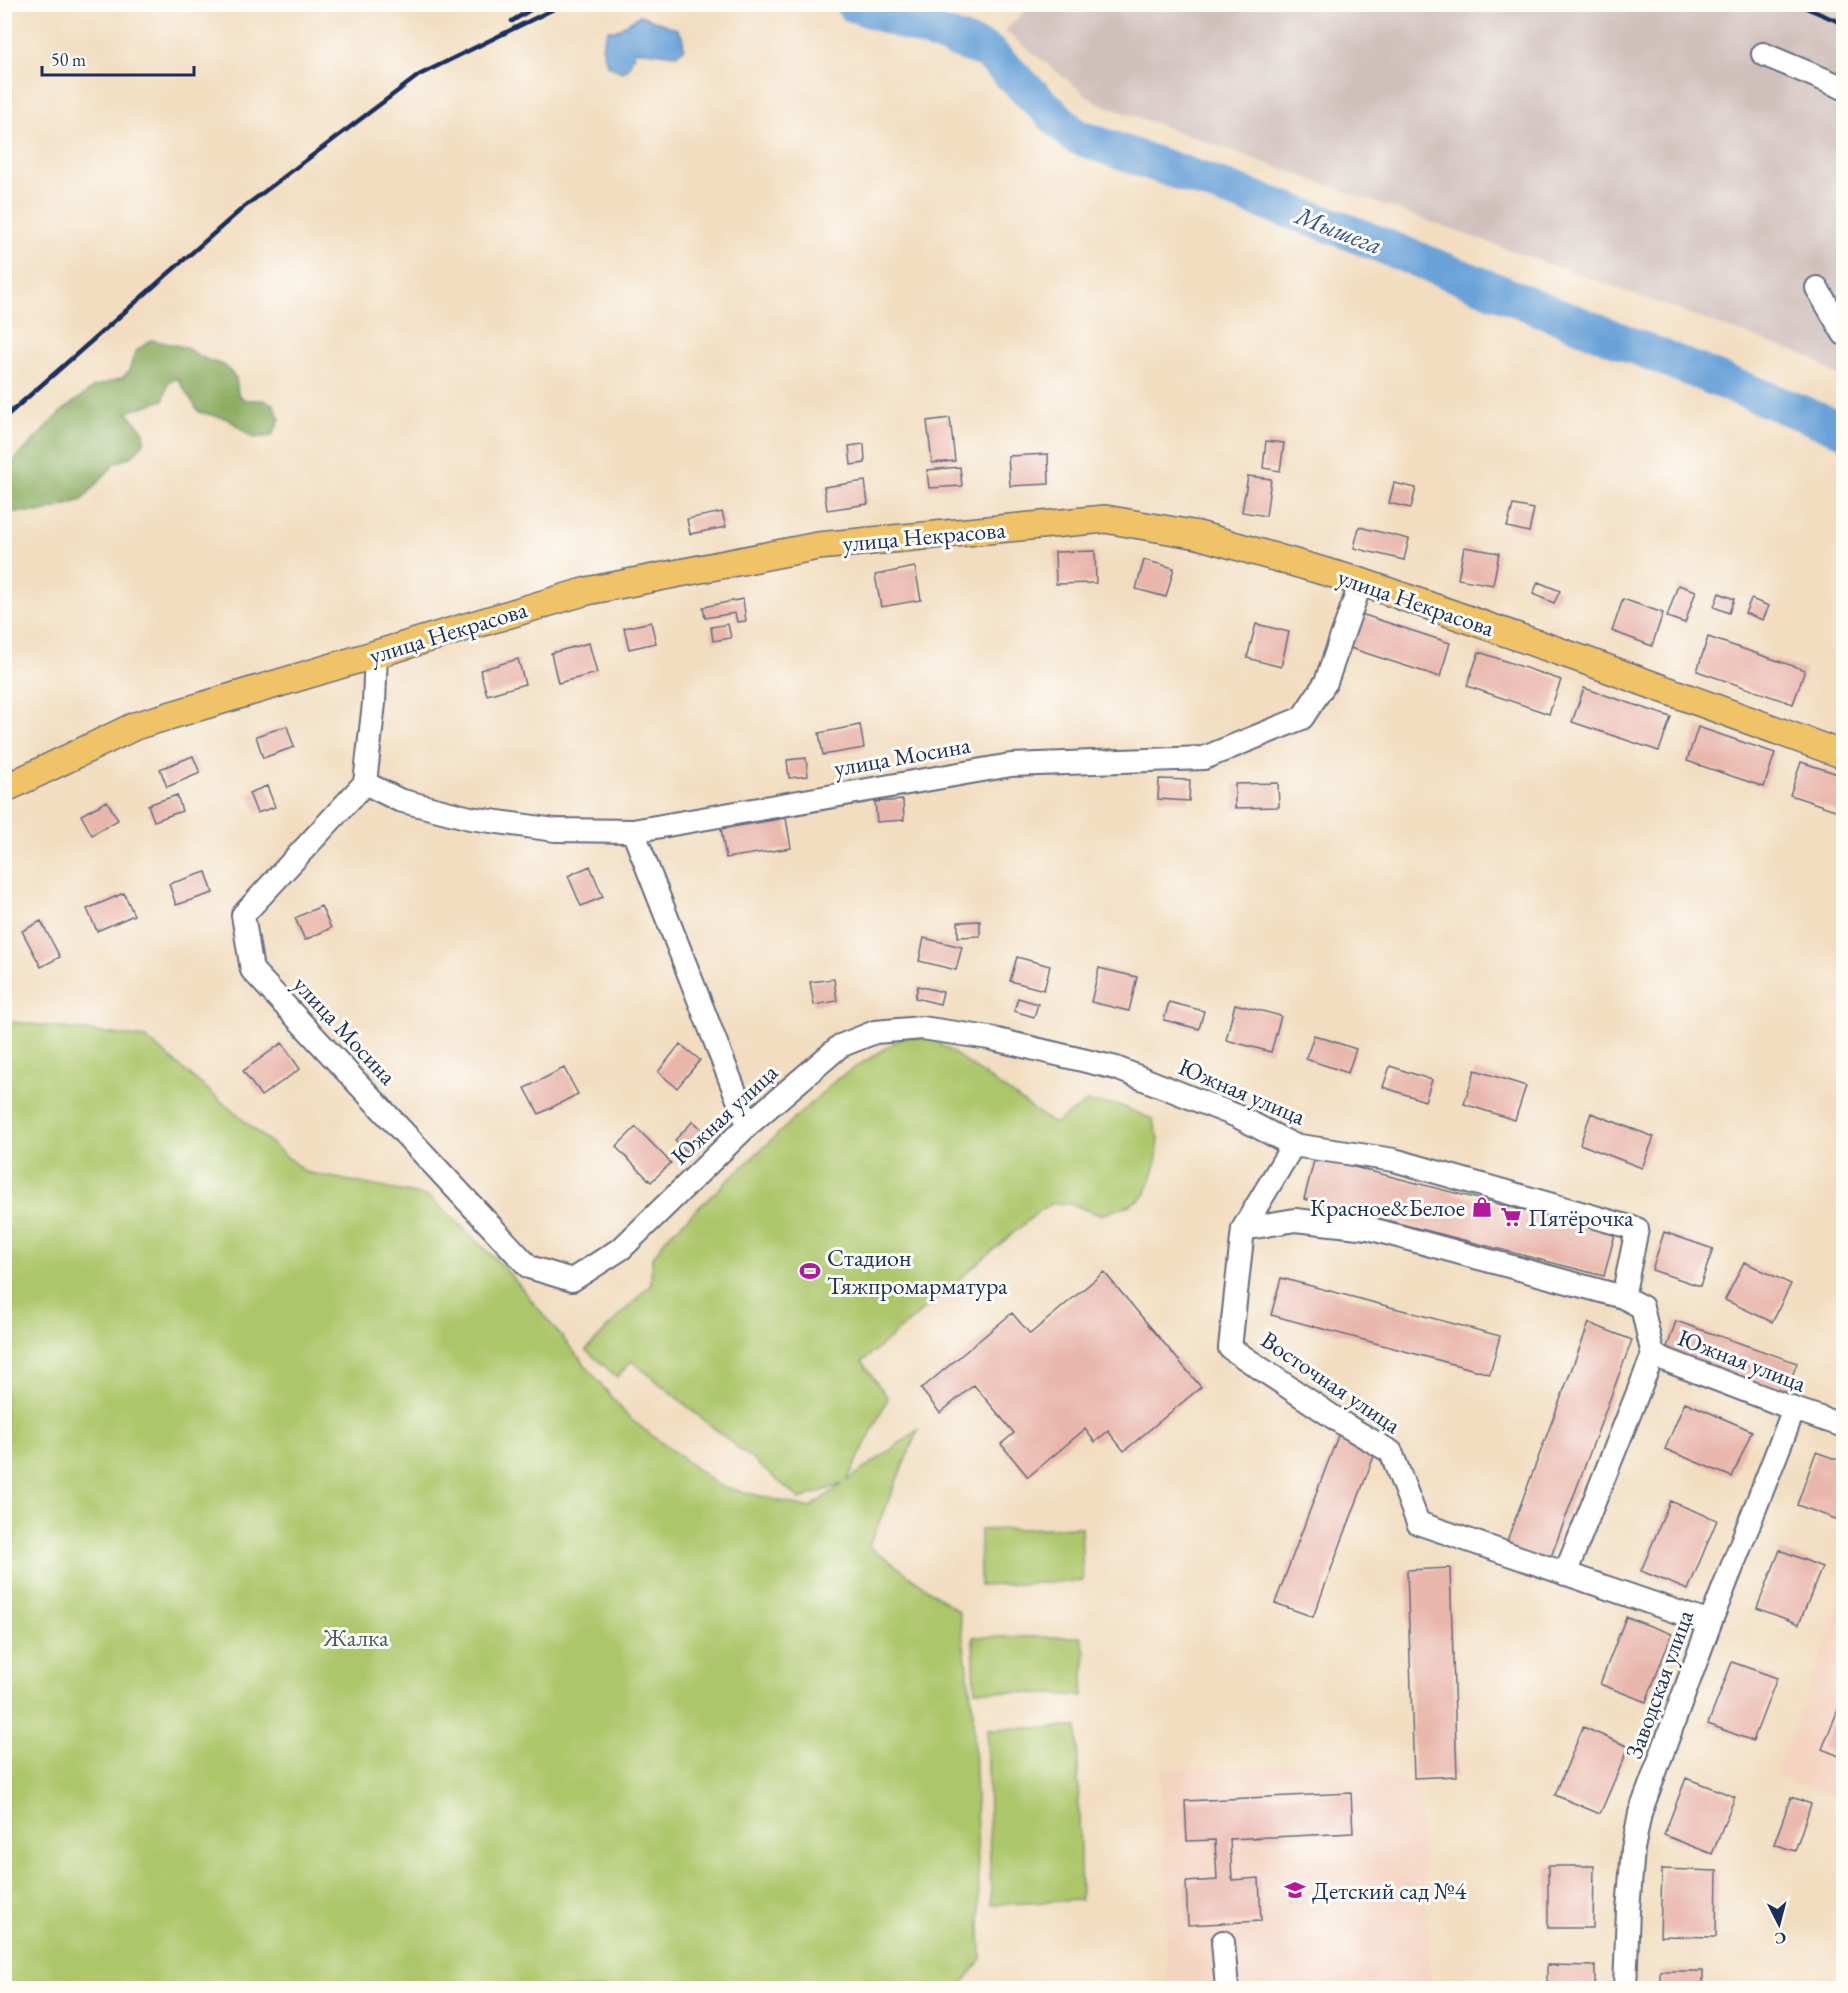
<svg xmlns="http://www.w3.org/2000/svg" width="1848" height="1993" font-family="'EB Garamond',serif">
<rect width="100%" height="100%" fill="#fdfcf7"/>
<filter id="ink" filterUnits="userSpaceOnUse"><feTurbulence type="fractalNoise" baseFrequency=".0167" numOctaves="2"/><feDisplacementMap in="SourceGraphic" scale="12" xChannelSelector="R" yChannelSelector="G"/><feConvolveMatrix kernelMatrix="1 2 1 2 8 2 1 2 1" color-interpolation-filters="sRGB"/></filter>
<filter id="wash" filterUnits="userSpaceOnUse"><feTurbulence type="fractalNoise" baseFrequency=".008" numOctaves="4" result="noise"/><feDisplacementMap in="SourceGraphic" scale="24" xChannelSelector="R" yChannelSelector="G"/><feGaussianBlur stdDeviation="1.35" result="paint"/><feColorMatrix in="noise" values="0 0 0 0 0 0 0 0 0 0 0 0 0 0 0 0 0 1.4 0 .05"/><feComposite in="paint" operator="in"/></filter>
<g filter="url(#wash)">
<rect width="100%" height="100%" fill="#f2ddc0"/>
<path fill="#f4d3c1" d="M1843,1597V1800L1776,1776Z
M1373,1765L1419,1792L1431,1988H1168L1160,1769Z"/>
<path fill="#d0c0bc" d="M1031,4L1843,5V380L1812,358L1095,102L1005,31Z"/>
<path fill="#adc66b" stroke="#647a64" stroke-width="1.5" d="M5,1021L146,1038L305,1172L430,1197L503,1266L629,1418L719,1486L810,1508L842,1484L800,1499L632,1361L617,1377L586,1350L651,1284L652,1258L668,1236L837,1079L903,1037L932,1038L1054,1124L1087,1102L1119,1105L1152,1119L1159,1138L1156,1165L1145,1195L1130,1205L1100,1215L1071,1204L1053,1203L1038,1212L862,1362L888,1398L847,1481L918,1430L869,1546L959,1612L973,1710L981,1960L959,1988H5Z
M1081,1527L1083,1581L980,1586V1530Z
M973,1637H1081L1085,1651L1083,1696L975,1690Z
M1077,1727L1081,1900L991,1905L987,1729Z"/>
<path fill="#8aab5f" stroke="#526d5e" stroke-width="1.5" d="M151,340L184,347L207,360L224,365L236,378L238,394L245,400H264L273,404L280,419L272,436L253,438L228,419L199,412L177,378L168,383L164,400L127,412L144,432V443L132,456L115,463L82,500L43,512H11L5,515V470L61,412L94,387L122,378L129,371L135,352Z"/>
<path fill="#6aa2d8" stroke="#42689b" stroke-width="1.5" d="M640,15L677,29L683,38L684,49L676,55C665,54 643,50 635,51L628,69L622,72L607,65L602,46L608,30H617Z"/>
<g fill="none" stroke-linecap="round" stroke-linejoin="round">
<path stroke="#6aa2d8" stroke-width="36" d="M853,4L987,51L1075,136L1336,227L1844,430"/>
</g>
<g id="blocks">
<path fill="#e9b6ab" d="M950,418L955,461L932,463L927,421Z
M1266,441L1284,443L1280,471L1263,468Z
M864,444L865,463L851,465L849,446Z
M1048,454L1049,484L1010,486L1008,456Z
M960,467L962,486L929,488L927,470Z
M1248,476L1271,479L1266,516L1242,512Z
M865,481L868,504L827,510L824,487Z
M1394,483L1416,488L1411,508L1389,503Z
M1513,505L1534,509L1529,532L1507,527Z
M722,512L726,527L690,534L687,519Z
M1359,527L1409,539L1404,560L1354,548Z
M1464,547L1499,553L1493,585L1458,579Z
M1095,551L1096,583L1056,584L1055,552Z
M1144,560L1174,568L1166,597L1136,589Z
M915,567L921,600L881,607L875,575Z
M1538,582L1560,591L1554,603L1533,594Z
M1678,585L1696,591L1685,623L1667,617Z
M1719,593L1734,599L1729,613L1714,607Z
M743,599L746,621L737,622L735,613L705,618L703,607Z
M1623,599L1663,613L1652,646L1612,631Z
M1751,599L1769,606L1763,620L1745,613Z
M1361,614L1450,643L1440,677L1350,648Z
M651,622L656,643L629,649L624,628Z
M728,624L731,638L713,641L711,627Z
M1256,624L1289,632L1281,667L1247,658Z
M1708,637L1805,670L1793,704L1697,671Z
M589,643L597,673L558,683L551,653Z
M1479,652L1561,680L1549,714L1467,686Z
M518,659L525,684L487,695L480,670Z
M1584,688L1671,717L1659,751L1572,722Z
M860,725L864,748L823,755L819,733Z
M287,726L294,747L263,758L256,736Z
M1698,727L1775,753L1764,787L1687,761Z
M193,756L200,773L167,787L160,769Z
M806,758L808,776L789,778L787,760Z
M1801,762L1844,776V813L1790,795Z
M1159,779L1190,780L1189,801L1158,799Z
M1278,783L1279,807L1235,808V784Z
M267,786L275,807L257,813L249,793Z
M177,795L182,811L154,821L148,805Z
M903,800L904,820L877,822L875,802Z
M107,801L118,820L92,835L81,815Z
M786,818L791,848L726,858L721,829Z
M590,866L603,897L581,906L568,876Z
M206,872L213,893L176,905L169,884Z
M124,893L134,915L97,931L87,909Z
M321,906L331,928L305,940L295,918Z
M41,921L60,957L41,967L22,931Z
M980,921V936L958,937V922Z
M924,938L962,947L956,970L919,961Z
M1017,957L1050,966L1044,990L1010,981Z
M1099,968L1137,977L1129,1011L1091,1002Z
M834,979L837,1001L814,1005L810,982Z
M918,986L943,992L940,1004L915,998Z
M1018,998L1038,1004L1034,1017L1014,1011Z
M1169,1002L1204,1011L1199,1029L1164,1020Z
M1235,1004L1281,1016L1271,1052L1226,1040Z
M1314,1035L1356,1049L1348,1073L1306,1059Z
M282,1043L300,1069L261,1096L243,1071Z
M680,1044L700,1060L677,1088L658,1072Z
M1390,1066L1432,1080L1425,1101L1383,1087Z
M564,1068L578,1094L539,1114L525,1088Z
M1475,1070L1526,1086L1515,1120L1464,1104Z
M1591,1113L1654,1137L1642,1168L1580,1144Z
M693,1121L708,1135L689,1154L675,1140Z
M636,1127L671,1163L651,1182L616,1147Z
M1315,1157L1615,1234L1604,1276L1304,1199Z
M1664,1232L1713,1249L1700,1286L1652,1270Z
M1744,1262L1791,1284L1772,1322L1725,1300Z
M1104,1272L1201,1387L1124,1451L1108,1431L1095,1442L1085,1429L1028,1477L1001,1444L1014,1433L974,1385L940,1413L921,1389L1012,1313L1030,1334Z
M1281,1278L1500,1336L1490,1374L1271,1315Z
M1676,1321L1797,1363L1784,1398L1664,1356Z
M1589,1323L1632,1340L1549,1562L1505,1546Z
M1685,1402L1752,1431L1732,1477L1665,1449Z
M1339,1433L1377,1448L1313,1617L1275,1603Z
M1816,1452L1844,1462V1522L1797,1505Z
M1670,1501L1717,1520L1688,1590L1641,1571Z
M1780,1550L1822,1567L1799,1624L1757,1608Z
M1450,1568L1457,1776L1414,1778L1407,1570Z
M1626,1617L1672,1634L1646,1702L1600,1684Z
M1732,1662L1777,1678L1753,1741L1708,1724Z
M1844,1695V1758L1822,1749Z
M1583,1727L1629,1747L1600,1814L1555,1795Z
M1686,1778L1735,1797L1712,1854L1664,1835Z
M1351,1793L1353,1833L1230,1839L1232,1880L1259,1878L1261,1921L1188,1925L1186,1882L1217,1880L1215,1840L1187,1841L1185,1801Z
M1791,1797L1811,1804L1795,1851L1774,1844Z
M1548,1866H1594L1593,1928H1548Z
M1662,1869L1717,1871L1716,1937L1660,1936Z
M1547,1965L1595,1966V1988H1547Z
M1660,1971H1703V1988H1660Z"/>
</g>
</g>
<g filter="url(#ink)">
<use href="#blocks" fill-opacity="0" stroke="#666c80" stroke-width="1.5"/>
<g fill="none" stroke-linecap="round" stroke-linejoin="round">
<g stroke="#666c80" stroke-width="26">
<path id="minor" d="M1763,54L1844,88
M1817,288L1844,334
M1361,582L1326,682L1302,718L1204,758L1011,765L633,831L555,830L470,818L399,800L365,783L243,915L252,970L529,1267L572,1280L622,1248L748,1125L840,1046L875,1032L922,1028L989,1038L1116,1068L1237,1116L1293,1145L1394,1160L1637,1229L1623,1297L1642,1307L1653,1355L1794,1409L1844,1426
M365,783L374,703L376,653
M633,831L748,1125
M1293,1145L1243,1229L1230,1348L1345,1425L1391,1452L1418,1523L1710,1623
M1243,1229L1295,1220L1368,1228L1623,1297
M1565,1574L1653,1355
M1223,1942L1227,1988
M1625,1988L1628,1910L1633,1849L1640,1813L1710,1623L1794,1409"/>
</g>
<g stroke="#666c80" stroke-width="30">
<path id="major" d="M4,789L135,726L587,591L818,546L1105,519L1198,535L1361,582L1581,659L1844,755"/>
</g>
<use href="#minor" stroke="#fff" stroke-width="22"/>
<use href="#major" stroke="#f0c369" stroke-width="27"/>
<path stroke="#1b2f5e" stroke-width="4.5" d="M1797,4L1844,24
M512,21L540,4
M4,418L244,207L419,75L564,4"/>
</g>
</g>
<defs>
<g id="shop-bare" transform="scale(1.62)"><path d="M-5-2.5h2.3a2.7 3.5 0 0 1 5.4 0H5L5.5 6h-11ZM-1.5-2.5h3a1.5 2.3 0 0 0-3 0Z" fill="#b5179e" stroke="#fdfcf7" stroke-width="2.5" paint-order="stroke"/></g>
<g id="supermarket-bare" transform="scale(1.62)"><path d="M-6-5.5h2.5l.6 2H6L4.5 2H-2.5L-4.4-4H-6ZM-1.5 3.2a1.3 1.3 0 1 0 .1 0ZM3 3.2a1.3 1.3 0 1 0 .1 0Z" fill="#b5179e" stroke="#fdfcf7" stroke-width="2.5" paint-order="stroke"/></g>
<g id="stadium-bare" transform="scale(1.62)"><path d="M0-5a6.5 5 0 1 0 0 10a6.5 5 0 1 0 0-10ZM-3.5-1.8h7v3.6h-7Z" fill="#b5179e" stroke="#fdfcf7" stroke-width="2.5" paint-order="stroke"/></g>
<g id="school-bare" transform="scale(1.62)"><path d="M0-5L7-2L0 1L-7-2ZM-4 1L0 2.5L4 1V4Q0 6-4 4Z" fill="#b5179e" stroke="#fdfcf7" stroke-width="2.5" paint-order="stroke"/></g>
</defs>
<g fill-rule="evenodd">
<use href="#shop-bare" x="1482" y="1207"/>
<use href="#supermarket-bare" x="1511" y="1217"/>
<use href="#stadium-bare" x="810" y="1271"/>
<use href="#school-bare" x="1295" y="1890"/>
</g>
<g text-anchor="middle" dominant-baseline="central" stroke-width="6" stroke-linejoin="round" paint-order="stroke">
<g font-size="24" fill="#1b2f5e" stroke="#fdfcf7">
<text transform="translate(924 536) rotate(-5)">улица Некрасова</text>
<text transform="translate(1416 602) rotate(19)">улица Некрасова</text>
<text transform="translate(448 632) rotate(-17)">улица Некрасова</text>
<text transform="translate(902 756) rotate(-10)">улица Мосина</text>
<text transform="translate(345 1030) rotate(47)">улица Мосина</text>
<text transform="translate(1242 1091) rotate(23)">Южная улица</text>
<text transform="translate(724 1114) rotate(-43)">Южная улица</text>
<text transform="translate(1742 1360) rotate(21)">Южная улица</text>
<text transform="translate(1331 1382) rotate(34)">Восточная улица</text>
<text transform="translate(1659 1684) rotate(-70)">Заводская улица</text>
</g>
<g font-size="24" fill="#1b2f5e" stroke="#fdfcf7" text-anchor="start">
<text x="1465" y="1207" text-anchor="end">Красное&amp;Белое</text>
<text x="1528" y="1217">Пятёрочка</text>
<text x="827" y="1257">Стадион<tspan x="827" dy="28">Тяжпромарматура</tspan></text>
<text x="1312" y="1890">Детский сад №4</text>
</g>
<g font-size="24" fill="#475c62" stroke="#fdfcf7">
<text x="356" y="1637">Жалка</text>
</g>
<g font-size="26" font-style="italic" fill="#375789" stroke="#fdfcf7">
<text transform="translate(1339 230) rotate(21)">Мышега</text>
</g>
</g>
<rect width="1848" height="1993" fill="none" stroke="#fdfcf7" stroke-width="24"/>
<g transform="translate(1779 1924) rotate(174)" stroke="#fdfcf7" stroke-width="4.5" paint-order="stroke">
<path d="M0-4.5L10 22L0 15L-10 22Z" fill="#1b2f5e"/>
<text y="-9" font-size="16" font-weight="bold" text-anchor="middle" fill="#1b2f5e">С</text>
</g>
<path d="M42 66v9h152v-9" fill="none" stroke="#1b2f5e" stroke-width="3"/>
<text x="51" y="66" font-size="18" fill="#1b2f5e" stroke="#fdfcf7" stroke-width="4.5" paint-order="stroke">50 m</text>
</svg>
